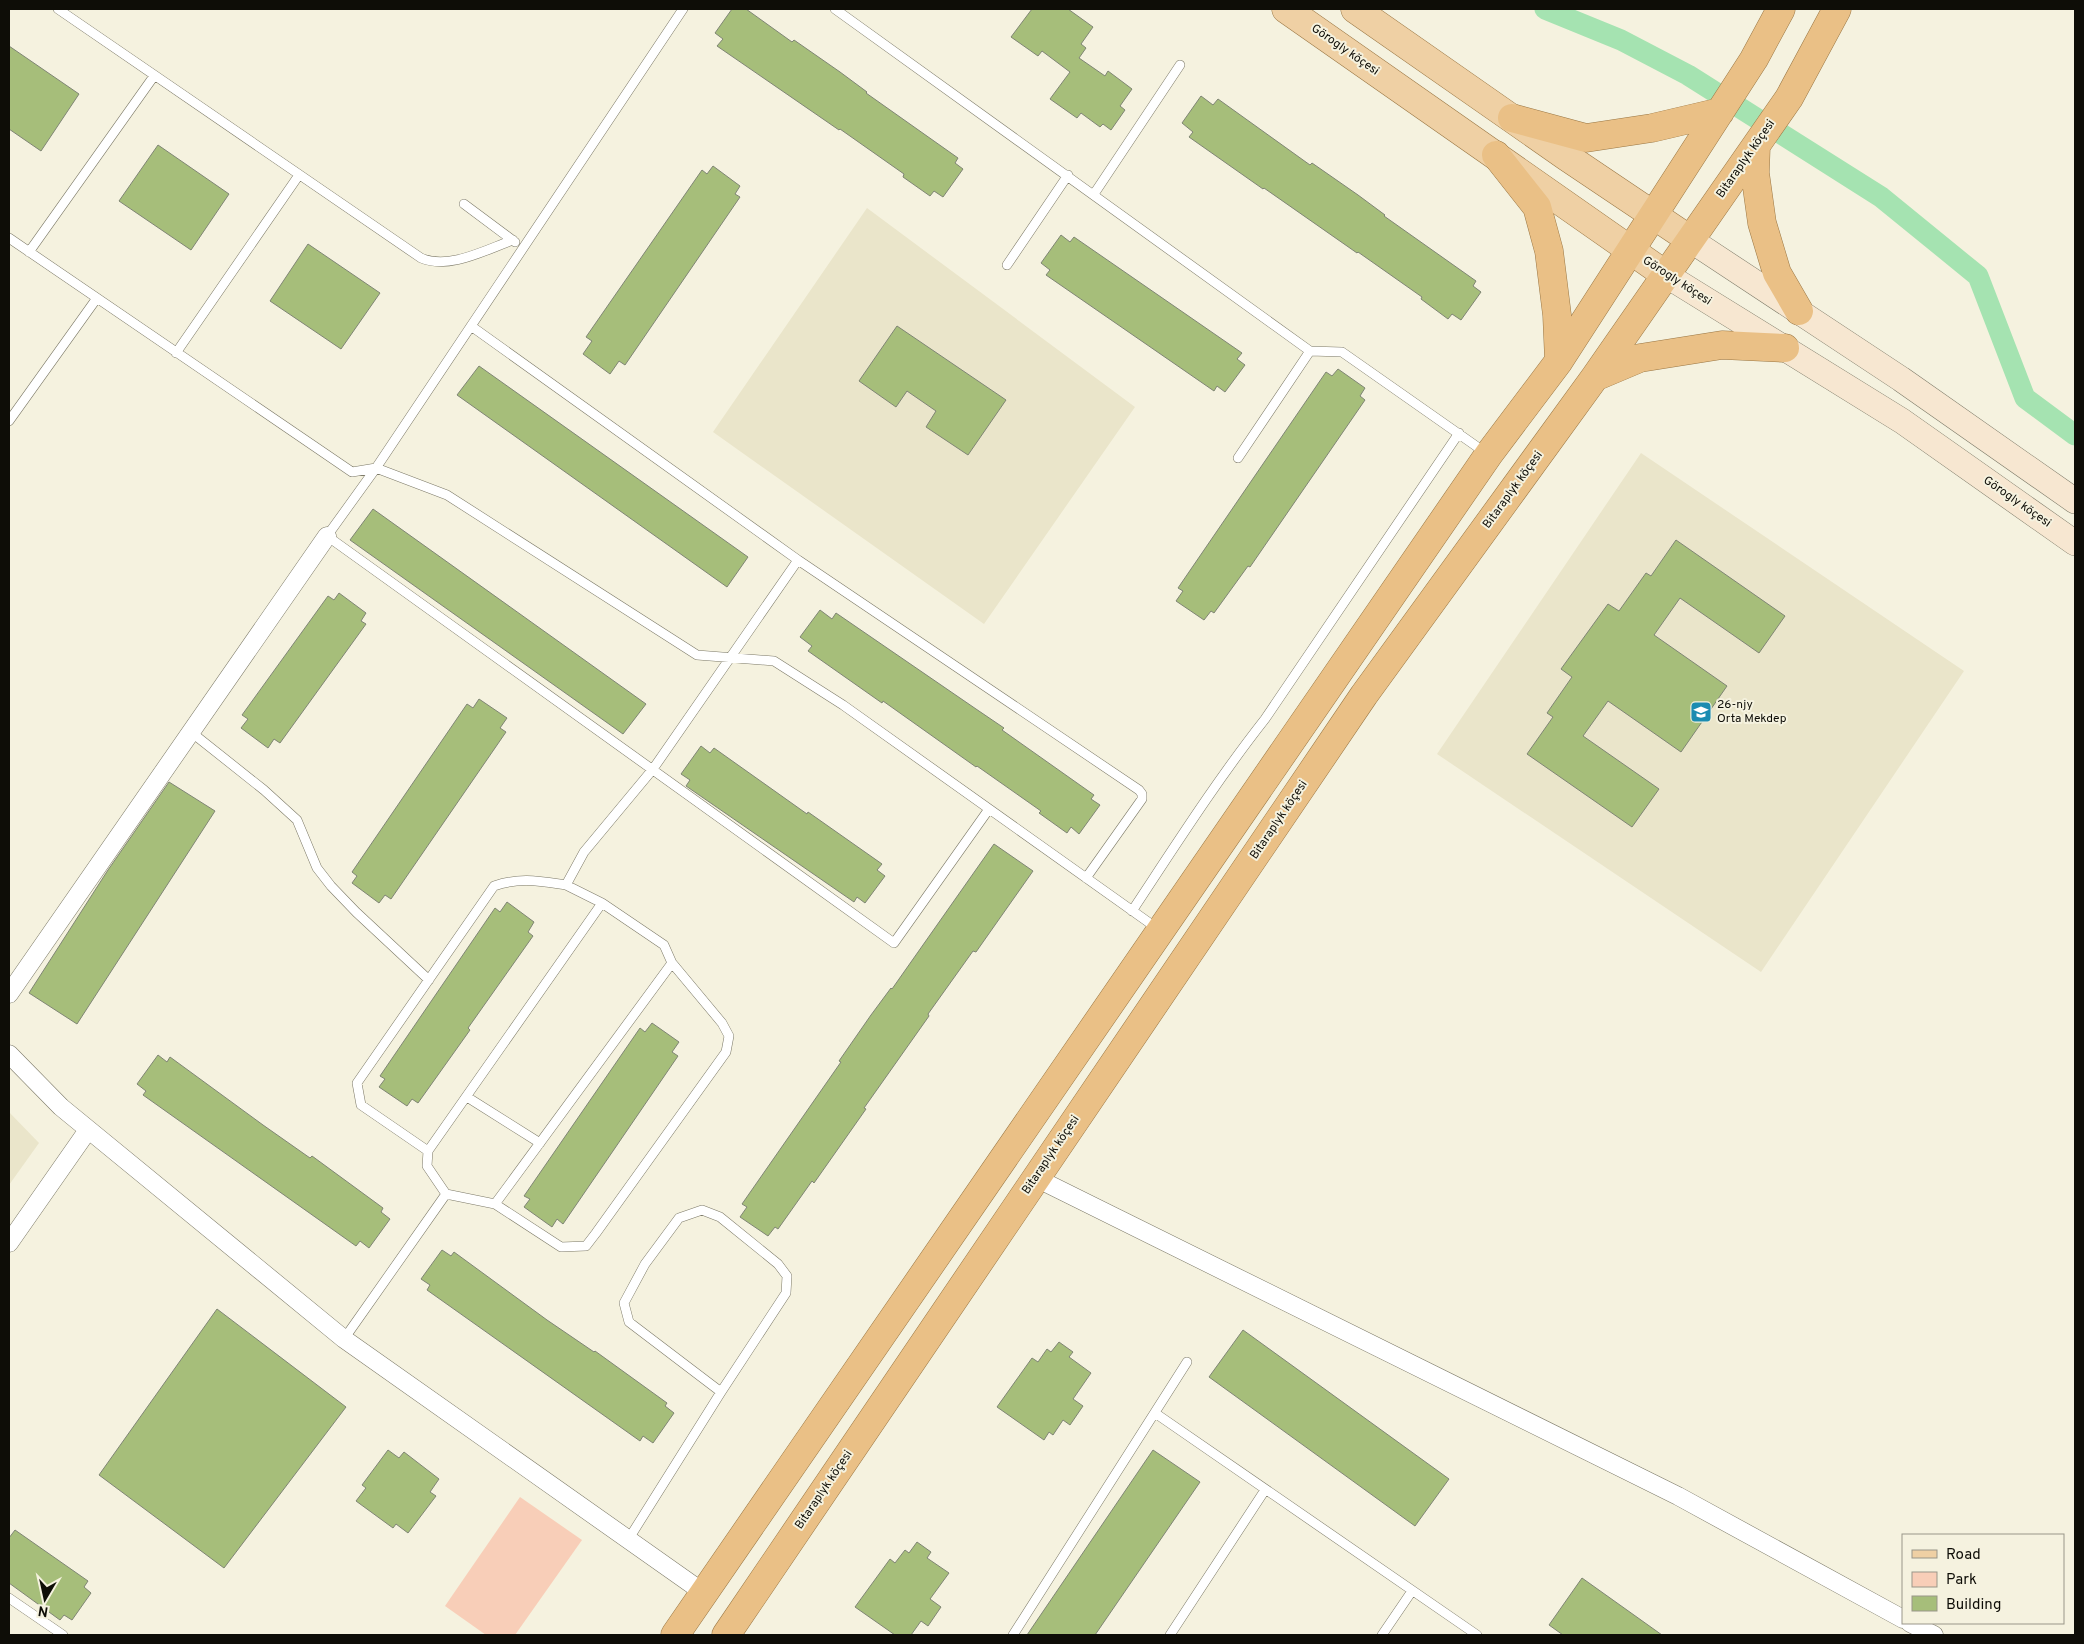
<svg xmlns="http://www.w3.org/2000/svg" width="2084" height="1644" font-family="Overpass,sans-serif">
<rect width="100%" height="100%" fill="#f5f2df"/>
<path fill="#eae5ca" d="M867,208L1135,407L984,624L713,432Z
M1641,453L1964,671L1761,972L1437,754Z
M9,1112L39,1143L9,1185Z"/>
<path fill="#f8ceb8" d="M520,1497L582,1540L515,1635H486L445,1606Z"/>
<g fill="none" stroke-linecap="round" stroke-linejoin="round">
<path stroke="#a5e3b1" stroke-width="21" d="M1545,9L1621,40L1688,75L1881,197L1978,276L2025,398L2075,435"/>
</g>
<path fill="#a6be7a" stroke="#7f8574" d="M732,9H746L792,42L794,40L840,72L867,92L866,93L958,158L955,163L963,169L943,197L934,191L930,196L903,177L904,174L840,129L839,130L717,46L723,39L715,33Z
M1032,9H1068L1093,27L1081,44L1086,48L1079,58L1105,76L1108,71L1132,89L1120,106L1125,110L1111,130L1103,124L1100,127L1081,113L1077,118L1050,99L1070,72L1042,51L1038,56L1011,37Z
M9,46L79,94L41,151L9,129Z
M1201,96L1213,105L1218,99L1310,165L1312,163L1358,195L1385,215L1384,216L1476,281L1473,286L1481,292L1461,320L1452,314L1448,319L1421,299L1422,297L1358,252L1357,253L1264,188L1263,189L1189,137L1193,132L1182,123Z
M158,145L229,194L191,250L119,201Z
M713,166L740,186L735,194L740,197L625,365L619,361L610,374L583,354L592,341L586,337L702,170L707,174Z
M1061,235L1070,242L1074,237L1242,353L1237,359L1245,365L1225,392L1217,386L1214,391L1046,275L1050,270L1041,263Z
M308,244L380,293L341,349L270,301Z
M897,326L1006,400L968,455L926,427L936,411L907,391L896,407L859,381Z
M479,366L748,557L727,587L457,395Z
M1338,369L1365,388L1360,396L1365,400L1250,567L1248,566L1214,613L1211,611L1204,620L1176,601L1183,591L1178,588L1326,372L1332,376Z
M373,509L646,704L623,734L350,540Z
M1676,540L1785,616L1759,653L1680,598L1654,635L1727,686L1681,752L1608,701L1583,736L1659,789L1632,827L1527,754L1553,717L1547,713L1572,677L1561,669L1608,604L1619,611L1646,573L1651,576Z
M339,593L366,613L361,621L366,624L280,743L274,739L268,748L241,728L248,719L242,715L328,596L334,600Z
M820,610L832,619L836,613L976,709L1004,728L1002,730L1094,795L1091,799L1100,805L1079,834L1071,827L1067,833L1039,813L1041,811L977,766L976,767L883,701L882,703L808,651L812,646L800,637Z
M479,699L507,718L500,728L506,732L391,899L385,895L379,903L352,883L357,876L352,872L467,704L473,708Z
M701,746L710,753L714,748L807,814L808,812L882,864L877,870L885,876L865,903L857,897L854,902L686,786L690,780L681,774Z
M169,782L215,811L77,1024L29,993L108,870Z
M994,844L1033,871L976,952L973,951L928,1014L929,1016L864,1108L866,1109L814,1183L812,1181L778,1229L775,1227L768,1236L740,1217L747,1207L742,1204L841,1062L839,1061L871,1015L891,988L892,989Z
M507,902L534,922L528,932L533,936L468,1028L470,1030L418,1103L412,1099L407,1106L379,1087L385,1079L380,1076L495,908L500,912Z
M652,1023L679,1042L672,1052L678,1056L563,1224L557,1219L552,1227L524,1207L530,1199L524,1196L640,1028L645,1032Z
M158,1055L167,1062L170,1057L263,1125L310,1158L312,1156L383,1208L381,1212L390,1219L369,1248L360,1241L356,1246L143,1095L146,1091L137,1084Z
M442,1250L451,1256L454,1252L547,1320L594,1352L595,1351L667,1403L665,1406L674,1413L653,1443L643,1436L640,1441L427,1290L430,1285L421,1279Z
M217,1309L346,1407L224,1568L99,1475Z
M1243,1330L1449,1479L1415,1526L1209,1377Z
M1059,1342L1073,1352L1069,1357L1091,1373L1073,1399L1083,1406L1070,1425L1063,1420L1053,1435L1049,1432L1044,1440L997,1407L1032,1358L1038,1362L1047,1349L1051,1352Z
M388,1450L399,1458L404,1452L439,1479L430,1492L436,1496L408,1533L396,1524L393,1528L356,1501L366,1488L362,1485Z
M1153,1450L1200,1482L1095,1635H1027Z
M15,1530L88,1581L84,1587L91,1593L72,1620L64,1615L60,1620L9,1583V1538Z
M917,1542L931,1552L927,1558L949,1573L930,1599L941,1607L928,1626L921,1621L911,1635H895L855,1607L890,1559L895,1563L905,1550L909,1553Z
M1582,1578L1662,1635H1563L1549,1625Z"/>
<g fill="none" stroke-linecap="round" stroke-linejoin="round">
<g stroke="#7c7967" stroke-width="10">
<path id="service" d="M58,9L421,258C449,270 485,250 513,240
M683,9L376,468L447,495L697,655L774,661L843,705L1158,929
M835,9L1310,351
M1094,194L1180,65
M464,204L515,242
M9,238L352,472L376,468
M29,252L154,76
M1007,265L1068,175
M471,326L798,560
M176,353L299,175
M9,421L97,298
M1238,458L1310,351L1342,352L1486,453
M376,468L327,536L894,943L989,809
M191,732L264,790L297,820L317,868L331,886L356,912L429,980
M1132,911C1175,846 1217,780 1265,719L1459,433
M467,1097L540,1143
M428,1151L361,1105L357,1083L494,886C520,877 539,881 566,885
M446,1194L427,1166L428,1151L602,903
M495,1204L561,1247L586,1246L596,1233L726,1052L729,1036L722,1023L672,963
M344,1339L446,1194L495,1204L672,963L664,945L602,903L566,885L584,852L653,769L798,560L1139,790L1142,794V799L1086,878
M1155,1413L1477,1635
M628,1540L721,1392L786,1293L787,1276L778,1264L720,1217L702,1210L679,1218L645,1264L624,1303L629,1322L721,1392
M9,1598L63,1635
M1013,1635L1187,1362
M1170,1635L1265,1490
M1382,1635L1412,1591"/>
</g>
<g stroke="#7c7967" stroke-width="19">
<path id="minor" d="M9,994L327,536
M9,1054L61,1107L344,1339L704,1593
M1036,1178L1678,1496L1903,1619
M9,1243L88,1130
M1910,1623L1934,1635"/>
</g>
<g stroke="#7c7967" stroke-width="26">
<path id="secondary" d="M1689,239L1901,379L2075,501
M1666,275L1902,421L2075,543"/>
</g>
<g stroke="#9a7745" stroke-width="29">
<path id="primary" d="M1286,9L1666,275
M1355,9L1567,157L1689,239"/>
</g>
<g stroke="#9a7745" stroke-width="29">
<path id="trunk" d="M1512,118L1586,138L1652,128L1720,112
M1756,146L1755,173L1762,223L1777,273L1799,311
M1496,155L1537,207L1549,251L1557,315L1559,361
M1595,377L1640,358L1722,345L1785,348
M675,1635L1489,454L1559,361L1754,59L1781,9
M726,1635L1364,695L1595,377L1789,98L1837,9"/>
</g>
<use href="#service" stroke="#fff" stroke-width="9"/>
<use href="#minor" stroke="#fff" stroke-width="18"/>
<use href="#secondary" stroke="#f7e7d1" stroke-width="25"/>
<use href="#primary" stroke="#efd0a4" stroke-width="28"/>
<use href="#trunk" stroke="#eac086" stroke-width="28"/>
</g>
<defs>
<g id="school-square" transform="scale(1.125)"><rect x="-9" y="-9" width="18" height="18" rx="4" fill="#1b8cb1" stroke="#f5f2df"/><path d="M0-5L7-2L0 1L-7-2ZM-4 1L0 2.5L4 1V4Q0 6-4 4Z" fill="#fff"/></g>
</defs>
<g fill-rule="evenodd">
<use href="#school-square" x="1701" y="712"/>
</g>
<g text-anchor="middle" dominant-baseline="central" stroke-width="4" stroke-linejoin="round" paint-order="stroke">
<g font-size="12" fill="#0e0d07" stroke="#f5f2df">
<text transform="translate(1345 50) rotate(35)">Görogly köçesi</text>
<text transform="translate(1746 159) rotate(-55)">Bitaraplyk köçesi</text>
<text transform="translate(1677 281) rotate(33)">Görogly köçesi</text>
<text transform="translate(1513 490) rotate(-54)">Bitaraplyk köçesi</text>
<text transform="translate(2017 502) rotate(35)">Görogly köçesi</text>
<text transform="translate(1279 820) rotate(-56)">Bitaraplyk köçesi</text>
<text transform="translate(1051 1155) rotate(-56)">Bitaraplyk köçesi</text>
<text transform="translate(824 1490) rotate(-56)">Bitaraplyk köçesi</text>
</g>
<g font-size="12" fill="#0e0d07" stroke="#f5f2df" text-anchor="start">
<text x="1717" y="705">26-njy<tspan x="1717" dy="14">Orta Mekdep</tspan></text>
</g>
</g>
<rect width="2084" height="1644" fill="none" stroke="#0e0d07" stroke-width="20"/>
<rect x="1902" y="1534" width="162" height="90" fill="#f5f2df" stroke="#999689"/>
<rect x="1912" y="1550" width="25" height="8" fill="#efd0a4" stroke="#999689"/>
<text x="1946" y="1559" font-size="15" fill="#0e0d07">Road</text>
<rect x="1912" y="1572" width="25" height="15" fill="#f8ceb8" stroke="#999689"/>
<text x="1946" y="1584" font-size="15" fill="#0e0d07">Park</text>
<rect x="1912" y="1596" width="25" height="15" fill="#a6be7a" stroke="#999689"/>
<text x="1946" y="1609" font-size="15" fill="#0e0d07">Building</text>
<g transform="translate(45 1599) rotate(189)" stroke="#f5f2df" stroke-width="4" paint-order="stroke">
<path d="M0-4L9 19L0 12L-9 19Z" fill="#0e0d07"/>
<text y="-8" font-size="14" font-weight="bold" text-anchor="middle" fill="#0e0d07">N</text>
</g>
</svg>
